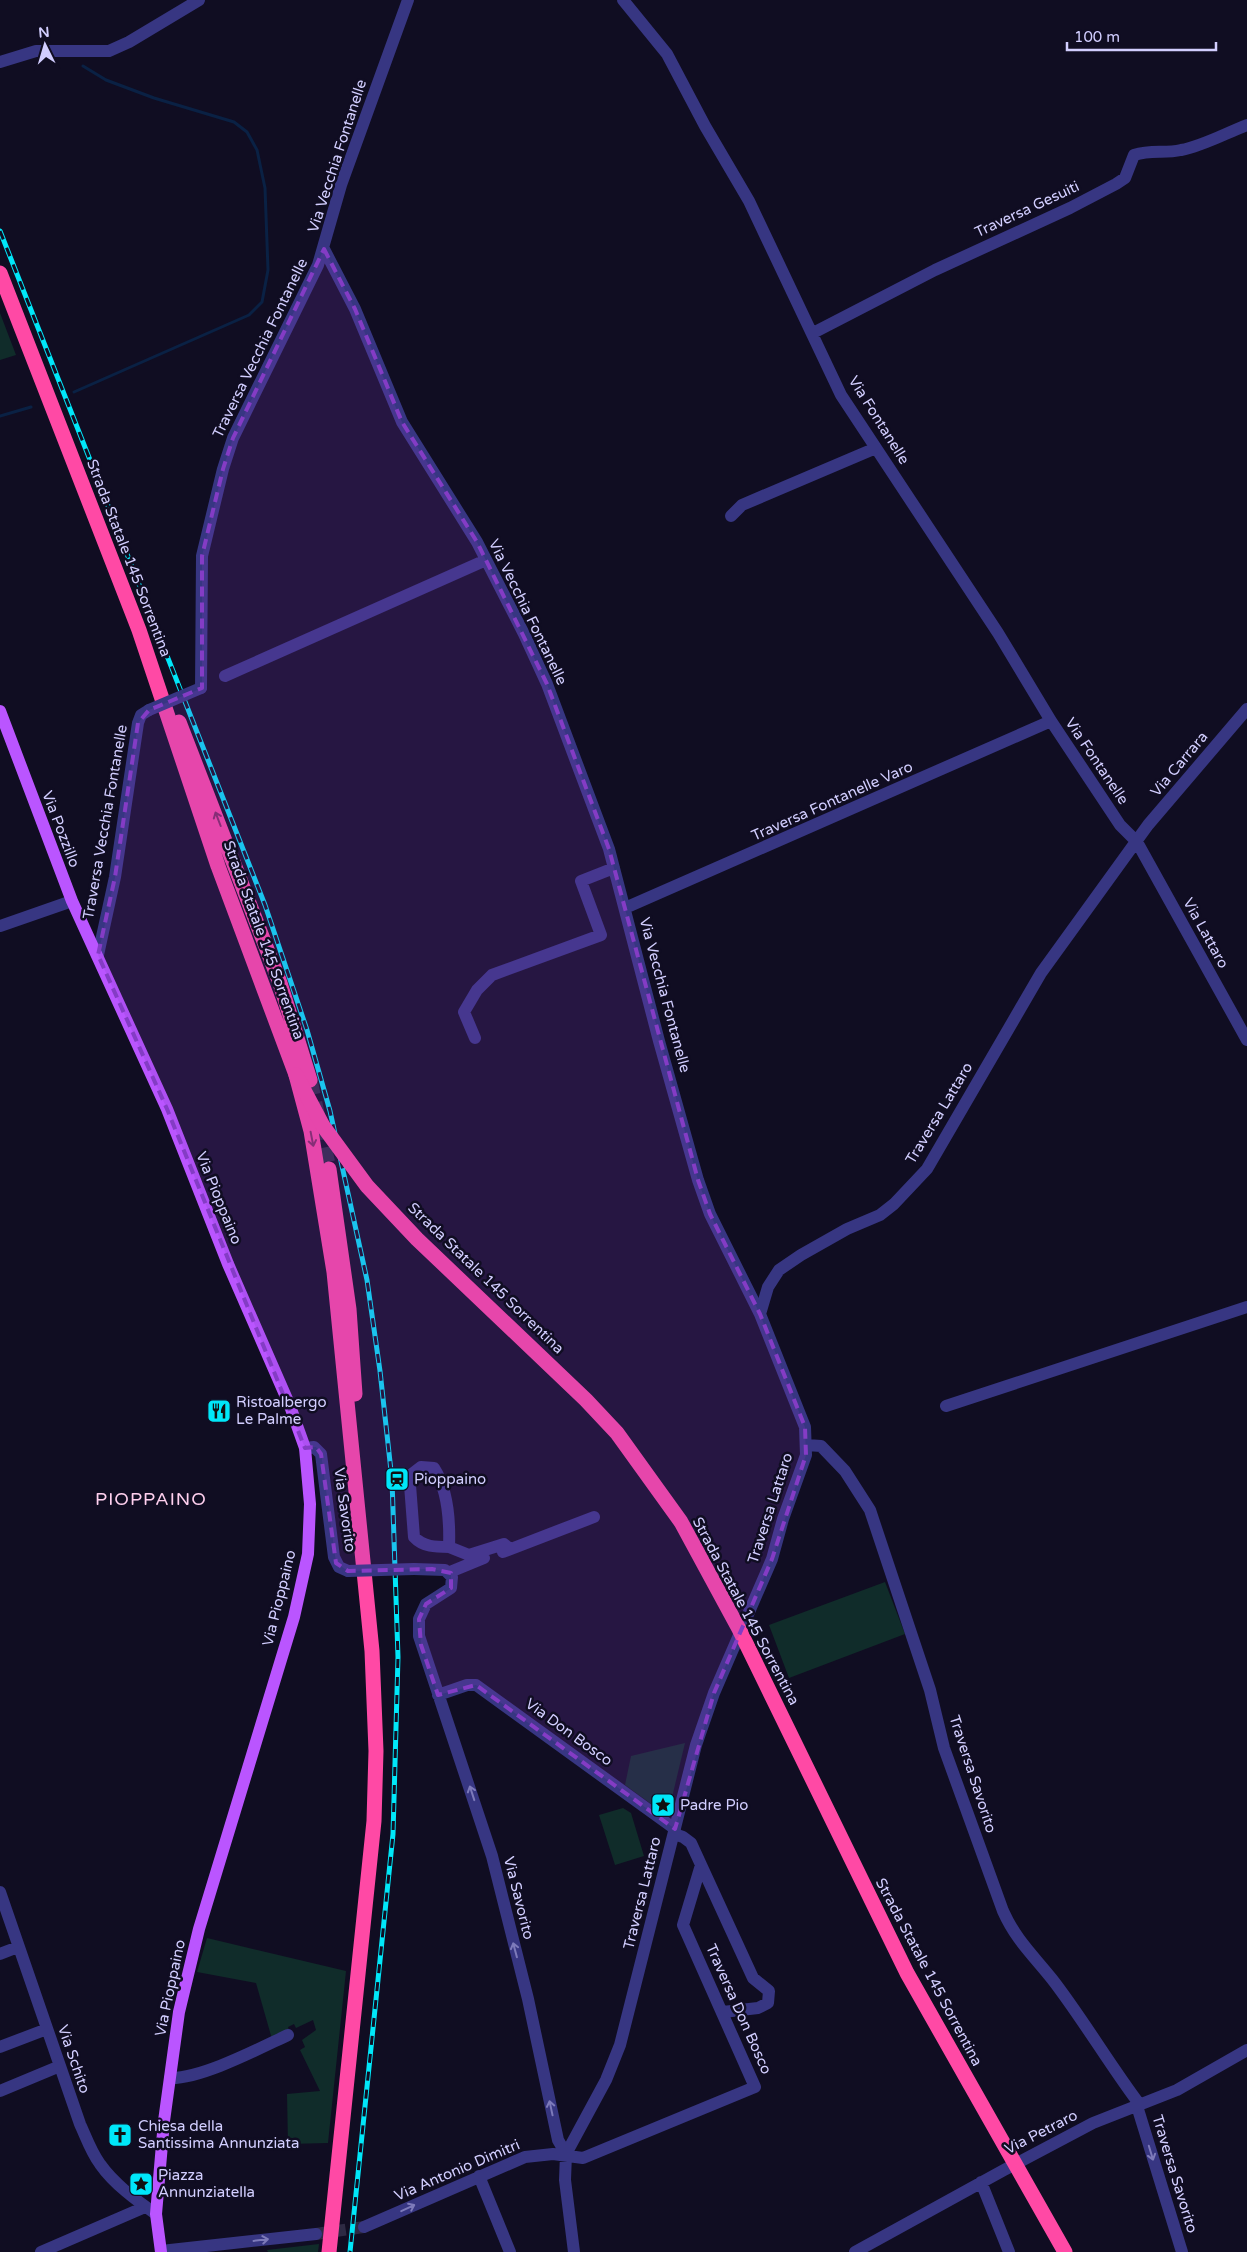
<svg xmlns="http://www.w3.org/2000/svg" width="1247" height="2252" font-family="'Varela Round',sans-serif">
<rect width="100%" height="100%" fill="#100d22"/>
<path fill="#102c2a" d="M0,313L16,355L0,360Z
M885,1582L905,1634L789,1678L769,1625Z
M685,1743L668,1814H665L625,1785L631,1756Z
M623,1808L631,1813L644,1856L615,1865L599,1815Z
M207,1938L346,1971L328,2143L288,2144L287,2094L320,2091L300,2050L305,2047L302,2040L316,2030L313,2020L296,2028L294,2024L288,2027L289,2030L272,2039L256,1983L197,1972Z
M319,2244L318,2252H268L267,2250Z"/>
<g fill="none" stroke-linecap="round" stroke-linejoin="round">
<path stroke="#0a2144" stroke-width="3" d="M74,392L249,315L262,302L268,270L265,188L257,150L247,132L234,122L154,98L106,80L83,66
M0,416L31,407"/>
<path stroke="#2d2a43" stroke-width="12" stroke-dasharray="12 6" stroke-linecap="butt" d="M316,2234L364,2227"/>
<path stroke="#2d2a43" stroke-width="15" stroke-dasharray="15 8" stroke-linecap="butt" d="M310,1080L329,1169"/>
<path stroke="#373682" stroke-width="12" d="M623,0L667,54L705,126L749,201L841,395L998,633L1051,721L1120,825L1137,842L1247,1040
M0,62L36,51H109L129,42L199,0
M324,249L355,309L402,422L477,542L524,634L547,684L609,849L659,1041L698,1180L710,1214L760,1314
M813,333L935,270L1070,208L1116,184L1125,178L1134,155C1152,149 1164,154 1181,150C1203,146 1226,133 1247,125
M731,516L742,505L876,448
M225,676L486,560
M201,688L202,556L223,469L233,438L318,265L341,185L408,0
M625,908L1051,721
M0,926L72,901
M98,955L115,877L138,723L141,715L149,710
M475,1038L464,1012L477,990L492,975L601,935L581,881L614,868
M946,1406L1247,1307
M807,1445L821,1446L845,1471L870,1510L930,1690L944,1748L1003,1911C1016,1940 1033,1955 1052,1979C1083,2019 1109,2064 1140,2105
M305,1448L314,1447L321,1454L334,1557L339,1567L348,1571
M449,1547C436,1547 423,1547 414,1537L410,1485L412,1474L421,1467L434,1468C448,1490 450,1521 449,1547L469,1555L504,1544L510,1549
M503,1552L594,1517
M414,1569L445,1570L452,1577L451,1588L426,1604L419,1619V1636L492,1856L528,1999L558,2140L566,2154L565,2180L574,2252
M450,1572L484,1558
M438,1695L467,1685H476L675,1829
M674,1834L683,1837L691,1843L753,1978L769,1991L768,2003L758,2008L723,2012
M0,1892L80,2124C86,2137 91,2152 100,2164C114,2184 136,2200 156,2214
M0,1954L18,1947
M0,2047L47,2029
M170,2078C201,2079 258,2049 288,2035
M0,2091L60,2066
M1137,2106L1182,2252
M566,2154L606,2080L620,2045L696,1745L714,1693L772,1559L783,1519L806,1455L805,1427L760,1314L768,1287L779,1270L801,1255L847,1229L880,1215L894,1204L927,1169L1041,973L1148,825L1247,709
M479,2176L510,2252
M981,2182L1009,2252
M364,2227L525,2157L553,2154L583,2158L755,2087L683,1925L701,1865
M161,2251L316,2234
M41,2252L145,2207
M855,2252L1004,2170L1093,2123L1177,2090L1247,2050"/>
<path stroke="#ba55ff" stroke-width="12" d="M0,711L72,901L167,1109L228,1264L290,1406L305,1448L310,1504L308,1554L294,1617L199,1929L179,2012L164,2121L156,2214L161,2252"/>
<path stroke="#ff49a5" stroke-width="15" d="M0,273L139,630L218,866L296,1075L311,1131L334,1272L372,1651L376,1751L374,1821L329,2252
M179,722L280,983L310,1080
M329,1169L349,1309L355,1394"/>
<g stroke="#00e7f9" stroke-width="5">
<path id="rail" d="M0,231L265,905L307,1030L330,1111L367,1280L380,1371L392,1480L398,1657L393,1834L350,2252"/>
</g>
<use href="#rail" stroke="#100d22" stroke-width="3" stroke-dasharray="9" stroke-linecap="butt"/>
<path stroke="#373682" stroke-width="12" d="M149,710L201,688
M348,1571L414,1569"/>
<path stroke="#ff49a5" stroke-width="15" d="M296,1075L323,1126L367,1186L417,1239L586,1400L617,1433L681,1522L739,1629L907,1973L1065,2252"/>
</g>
<defs><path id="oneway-shaft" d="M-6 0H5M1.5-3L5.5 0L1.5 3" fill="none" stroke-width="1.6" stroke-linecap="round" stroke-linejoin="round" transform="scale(1.25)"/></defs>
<g stroke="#882b64">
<use href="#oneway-shaft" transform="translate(218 819) rotate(-111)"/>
<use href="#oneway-shaft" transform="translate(312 1139) rotate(79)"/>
</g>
<g stroke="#7d7aba">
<use href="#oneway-shaft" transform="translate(472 1793) rotate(-108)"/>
<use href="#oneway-shaft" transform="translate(515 1950) rotate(-105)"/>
<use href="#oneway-shaft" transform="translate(551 2108) rotate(-102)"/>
<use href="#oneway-shaft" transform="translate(1151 2153) rotate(73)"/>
<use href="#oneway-shaft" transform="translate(408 2208) rotate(-25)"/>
<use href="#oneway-shaft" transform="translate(261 2240) rotate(-7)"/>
</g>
<path fill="#843cc5" fill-opacity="0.2" stroke="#843cc5" stroke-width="4" stroke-dasharray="10 6" stroke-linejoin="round" d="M324,249L355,309L402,422L477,542L547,684L609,849L698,1180L710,1214L760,1314L805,1427L806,1455L772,1559L714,1693L675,1829L476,1685L438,1695L421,1645L419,1619L426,1604L451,1588V1573L432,1569L348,1571L336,1563L321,1454L316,1447L305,1448L167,1109L98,955L115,877L138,723L149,710L202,688V556L223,469L233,438Z"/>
<defs>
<g id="restaurant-square" transform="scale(1.25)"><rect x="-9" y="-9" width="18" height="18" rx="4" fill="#00e7f9" stroke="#100d22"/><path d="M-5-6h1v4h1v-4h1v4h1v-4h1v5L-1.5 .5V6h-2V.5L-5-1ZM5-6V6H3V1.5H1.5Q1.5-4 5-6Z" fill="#111"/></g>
<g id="station-square" transform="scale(1.25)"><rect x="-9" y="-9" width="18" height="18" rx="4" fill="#00e7f9" stroke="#100d22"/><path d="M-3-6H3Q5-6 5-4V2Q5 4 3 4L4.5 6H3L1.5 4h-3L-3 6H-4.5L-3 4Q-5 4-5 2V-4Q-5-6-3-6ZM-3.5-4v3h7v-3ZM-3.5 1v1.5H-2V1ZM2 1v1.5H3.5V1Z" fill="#111"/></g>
<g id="sight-square" transform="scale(1.25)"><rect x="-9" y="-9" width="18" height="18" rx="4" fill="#00e7f9" stroke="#100d22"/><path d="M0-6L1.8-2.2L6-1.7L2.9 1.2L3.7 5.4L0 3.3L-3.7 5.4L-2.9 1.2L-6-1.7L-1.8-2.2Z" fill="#111"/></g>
<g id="church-square" transform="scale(1.25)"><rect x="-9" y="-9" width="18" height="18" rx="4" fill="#00e7f9" stroke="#100d22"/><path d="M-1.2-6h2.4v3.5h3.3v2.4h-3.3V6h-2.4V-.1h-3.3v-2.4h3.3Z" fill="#111"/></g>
</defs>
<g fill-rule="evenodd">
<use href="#restaurant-square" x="219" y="1411"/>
<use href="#station-square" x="397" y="1479"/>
<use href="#sight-square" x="663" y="1805"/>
<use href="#church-square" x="120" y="2135"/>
<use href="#sight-square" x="141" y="2184"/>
</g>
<g text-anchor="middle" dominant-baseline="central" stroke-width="5" stroke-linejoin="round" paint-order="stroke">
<g font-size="15" fill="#d2ceff" stroke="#100d22">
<text transform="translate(337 156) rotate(-72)">Via Vecchia Fontanelle</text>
<text transform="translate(1027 209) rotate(-25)">Traversa Gesuiti</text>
<text transform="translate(260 348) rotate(-64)">Traversa Vecchia Fontanelle</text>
<text transform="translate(879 420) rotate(58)">Via Fontanelle</text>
<text transform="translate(129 558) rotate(69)">Strada Statale 145 Sorrentina</text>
<text transform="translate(528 612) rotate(64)">Via Vecchia Fontanelle</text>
<text transform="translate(1097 761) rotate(56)">Via Fontanelle</text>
<text transform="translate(1179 764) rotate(-50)">Via Carrara</text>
<text transform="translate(832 801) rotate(-24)">Traversa Fontanelle Varo</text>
<text transform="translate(105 822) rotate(-80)">Traversa Vecchia Fontanelle</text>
<text transform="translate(61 829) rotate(69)">Via Pozzillo</text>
<text transform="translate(1206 933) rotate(61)">Via Lattaro</text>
<text transform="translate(264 940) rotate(70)">Strada Statale 145 Sorrentina</text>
<text transform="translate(665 995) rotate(75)">Via Vecchia Fontanelle</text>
<text transform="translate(939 1113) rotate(-59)">Traversa Lattaro</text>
<text transform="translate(219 1198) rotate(68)">Via Pioppaino</text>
<text transform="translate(486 1278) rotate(44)">Strada Statale 145 Sorrentina</text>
<text transform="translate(770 1508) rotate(-72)">Traversa Lattaro</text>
<text transform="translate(345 1510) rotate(82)">Via Savorito</text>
<text transform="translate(279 1598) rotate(-76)">Via Pioppaino</text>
<text transform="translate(746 1611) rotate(62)">Strada Statale 145 Sorrentina</text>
<text transform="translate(569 1732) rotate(36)">Via Don Bosco</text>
<text transform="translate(973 1774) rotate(72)">Traversa Savorito</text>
<text transform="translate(642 1893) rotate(-76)">Traversa Lattaro</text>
<text transform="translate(519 1898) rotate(76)">Via Savorito</text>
<text transform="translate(929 1972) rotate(62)">Strada Statale 145 Sorrentina</text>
<text transform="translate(170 1988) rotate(-78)">Via Pioppaino</text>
<text transform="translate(739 2009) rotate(66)">Traversa Don Bosco</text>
<text transform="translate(74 2059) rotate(71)">Via Schito</text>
<text transform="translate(1041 2132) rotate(-27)">Via Petraro</text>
<text transform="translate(457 2170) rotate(-23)">Via Antonio Dimitri</text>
<text transform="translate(1175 2174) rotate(73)">Traversa Savorito</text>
</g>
<g font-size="15" fill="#d2ceff" stroke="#100d22" text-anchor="start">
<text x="236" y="1402">Ristoalbergo<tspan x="236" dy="17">Le Palme</tspan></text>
<text x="414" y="1479">Pioppaino</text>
<text x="680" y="1805">Padre Pio</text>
<text x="138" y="2126">Chiesa della<tspan x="138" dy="17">Santissima Annunziata</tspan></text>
<text x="158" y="2175">Piazza<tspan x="158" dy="17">Annunziatella</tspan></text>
</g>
<g font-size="18" letter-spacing="1" fill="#ffd0ef" stroke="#100d22">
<text x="151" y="1499">PIOPPAINO</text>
</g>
</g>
<g transform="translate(45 45) rotate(355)" stroke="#100d22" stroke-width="4" paint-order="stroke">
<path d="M0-4L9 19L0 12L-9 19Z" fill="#d2ceff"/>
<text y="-8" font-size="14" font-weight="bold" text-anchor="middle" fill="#d2ceff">N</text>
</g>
<path d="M1067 42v8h149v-8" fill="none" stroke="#d2ceff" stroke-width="2.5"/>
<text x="1074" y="42" font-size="15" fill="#d2ceff" stroke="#100d22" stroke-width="4" paint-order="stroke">100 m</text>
</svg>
